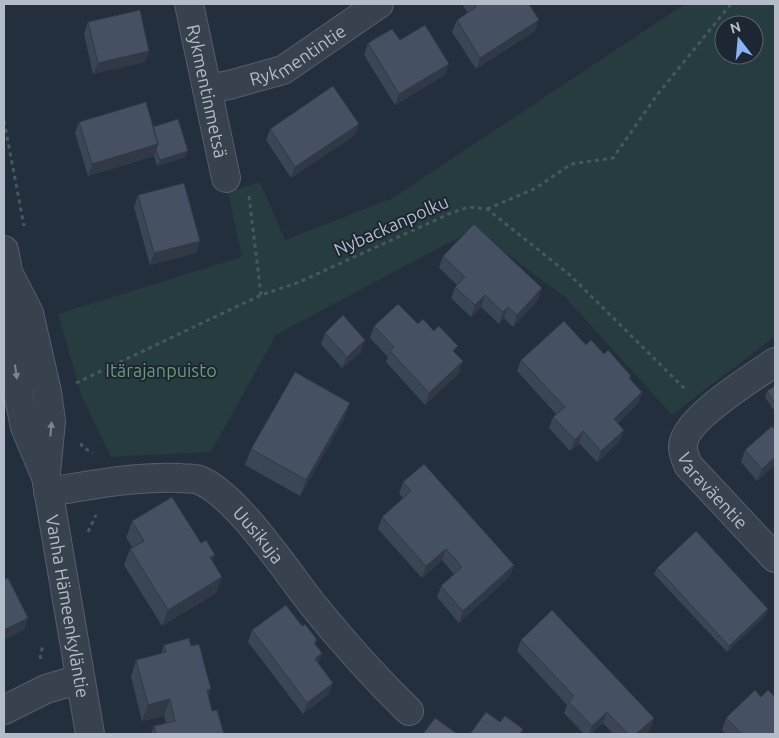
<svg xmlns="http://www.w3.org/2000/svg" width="779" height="738" font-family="Ubuntu,sans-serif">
<rect width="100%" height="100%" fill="#242f3e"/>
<path fill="#263c3f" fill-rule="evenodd" d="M685,4H775V336L672,415L566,298L474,229L276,335L211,452L111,457L82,397L58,314L242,257L228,192L260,182L285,240L393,198ZM724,25H754V55H724Z"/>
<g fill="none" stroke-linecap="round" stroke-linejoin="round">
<g stroke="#565f6c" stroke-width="30">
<g id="minor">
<path id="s1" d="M189,4L226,178"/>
<path id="s2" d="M207,89L229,85L283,70L379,4"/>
<path id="s3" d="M4,250L8,271V316L19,397L25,427L46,477L90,734"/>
<path d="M10,276L29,313L47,392L51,421L46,473"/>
<path id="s4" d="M775,362C754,377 682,420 683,447C683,453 686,460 688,465L775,558"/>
<path id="s5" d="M48,492C92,485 136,476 180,478C186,479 194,478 199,480C236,494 287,572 313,605C343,642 375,678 409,711"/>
<path d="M4,710L46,689L80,679"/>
</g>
</g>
<path stroke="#44595c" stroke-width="3" stroke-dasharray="4 4" stroke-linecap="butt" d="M4,121L24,226
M249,196L261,295
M487,209L536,188L571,164L613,158L657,95L731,4
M76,383L261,295L297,283L451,213L469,207L487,209L570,275L687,391
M81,443L82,447L93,453
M88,532L96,515
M41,659L40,655L43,646"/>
<use href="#minor" stroke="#38414e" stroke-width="28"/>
</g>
<path fill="#3b4654" d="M462,4H529L535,31L476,69L452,32L457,20L468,13Z
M88,22L149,51L145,62L93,74L84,34Z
M400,40L445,75L395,105L364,55L368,43Z
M79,122L153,127L186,157L157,166L154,156L88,176L75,133Z
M359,124L354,136L291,178L266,140L270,129Z
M138,195L200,241L196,253L150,265L134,207Z
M443,256L538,300L513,327L504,318L499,324L481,307L471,317L451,298L455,287L457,285L439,268Z
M418,324L455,354L459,373L425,405L386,362L388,357L370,338L374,326Z
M325,333L361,352L342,368L321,344Z
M586,345L604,354L631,376L630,379L642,392L638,403L618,423L620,441L597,462L579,443L570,451L549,428L553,417L556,414L517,371L521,360Z
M775,386V408L773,409L765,397L767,391Z
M344,419L300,496L245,465L251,449Z
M775,430V465L757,481L741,462L745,450Z
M403,482L514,565L510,576L459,623L437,597L441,586L454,574L442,560L422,578L378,529L382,517L403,498L399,494Z
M132,521L212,561L222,577L216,593L162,626L124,565L130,549L133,548L126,538Z
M657,568L766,615L727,652L654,574Z
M302,626L317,640L315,645L322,653L318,663L329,694L303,714L248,642L252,630Z
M521,640L654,718L650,730L645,734H613L603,723L591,734H584L564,713L567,705L517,651Z
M164,645L191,646L208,696L212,711L224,734H151L154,726L166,723L164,716L142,721L131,677L136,660L161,654Z
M761,697L775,734H726L722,730L726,718Z"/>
<path fill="#303945" d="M539,20L535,31L476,69L480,58Z
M149,51L145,62L93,74L98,63Z
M449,64L445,75L395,105L399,94Z
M359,124L354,136L291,178L295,167Z
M158,144L154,156L88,176L92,164Z
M188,151L186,157L157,166L160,160Z
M200,241L196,253L150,265L154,253Z
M542,288L538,300L513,327L517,315Z
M485,295L481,307L471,317L475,305Z
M508,307L504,318L499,324L503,312Z
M365,340L361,352L342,368L347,357Z
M463,361L459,373L425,405L429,393Z
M642,392L638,403L610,430L614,419Z
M350,403L344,419L300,496L306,480Z
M624,430L620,441L597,462L601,451Z
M583,431L579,443L570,451L575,440Z
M775,457V465L757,481L762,469Z
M446,549L442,560L422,578L426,566Z
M215,555L209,571L210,557Z
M514,565L510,576L459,623L463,611Z
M222,577L216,593L162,626L168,610Z
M768,609L766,615L727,652L729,646Z
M28,618L24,630L4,640V630Z
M322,653L318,665L315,659Z
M333,683L329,694L303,714L307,703Z
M211,689L205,705L207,690Z
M170,699L164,716L142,721L148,705Z
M607,712L603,723L591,734H589L592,726Z
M654,718L650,730L645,734H636Z"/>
<path fill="#455162" stroke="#303945" d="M474,4H529L539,20L480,58L457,20L476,7Z
M140,10L149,51L98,63L88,22Z
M425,25L449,64L399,94L368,43L392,29L400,40Z
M333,86L359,124L295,167L270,129Z
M146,102L158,144L92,164L79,122Z
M178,119L188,151L160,160L156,150L158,144L153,127Z
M184,183L200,241L154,253L138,195Z
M474,224L542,288L517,315L508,307L503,312L485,295L475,305L455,287L465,277L443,256Z
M398,304L418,324L423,319L434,331L439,326L458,346L453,351L463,361L429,393L390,351L394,347L374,326Z
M343,315L365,340L347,357L325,333Z
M564,321L586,345L591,340L604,354L608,350L631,376L629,378L642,392L614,419L624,430L601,451L583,431L575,440L553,417L565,407L521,360Z
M295,372L350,403L306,480L251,449Z
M775,386V403L767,391Z
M772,426L775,430V457L762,469L745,450Z
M424,464L514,565L463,611L441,586L462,567L446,549L426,566L382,517L411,491L403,482Z
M172,497L201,543L206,540L215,555L210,557L222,577L168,610L130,549L144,541L132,521Z
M696,531L768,609L729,646L657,568Z
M8,578L28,618L4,630V580Z
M286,605L302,626L305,624L317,640L314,643L322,653L315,659L333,683L307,703L252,630Z
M552,610L654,718L636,734H628L607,712L592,726L569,702L574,696L521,640Z
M189,638L191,646L199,644L211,689L207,690L212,711L217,710L224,734H156L154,726L175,721L170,699L148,705L136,660L166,652L164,645Z
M755,690L761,697L768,690L775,697V734H742L726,718Z
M486,712L500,722L505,716L523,729L520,734H470Z
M435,718L456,733L455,734H423Z"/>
<defs><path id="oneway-solid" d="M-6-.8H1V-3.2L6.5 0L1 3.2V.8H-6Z" transform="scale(1.25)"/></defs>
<g fill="#7c8592">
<use href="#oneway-solid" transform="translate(16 372) rotate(82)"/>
<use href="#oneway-solid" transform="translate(51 429) rotate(-85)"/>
</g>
<g text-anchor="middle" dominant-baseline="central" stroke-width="4" stroke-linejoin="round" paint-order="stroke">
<g font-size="18" fill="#b4bcc9" stroke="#1d2633">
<text stroke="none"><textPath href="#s2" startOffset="98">Rykmentintie</textPath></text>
<text stroke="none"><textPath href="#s1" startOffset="89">Rykmentinmetsä</textPath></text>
<text transform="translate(391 225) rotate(-24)">Nybackanpolku</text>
<text stroke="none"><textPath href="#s4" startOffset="182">Varaväentie</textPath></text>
<text stroke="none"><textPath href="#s5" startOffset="234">Uusikuja</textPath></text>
<text stroke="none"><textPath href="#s3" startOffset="364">Vanha Hämeenkyläntie</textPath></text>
</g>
<g font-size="18" fill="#6b9a76" stroke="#1d2633">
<text x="161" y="370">Itärajanpuisto</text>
</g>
</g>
<rect width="779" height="738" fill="none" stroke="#b4bcc9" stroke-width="10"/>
<g transform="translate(739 40) rotate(344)"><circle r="24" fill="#1d2633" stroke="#59626f"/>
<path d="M0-4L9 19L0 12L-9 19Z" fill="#8ab4f8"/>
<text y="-8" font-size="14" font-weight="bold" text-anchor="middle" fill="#b4bcc9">N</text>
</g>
</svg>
